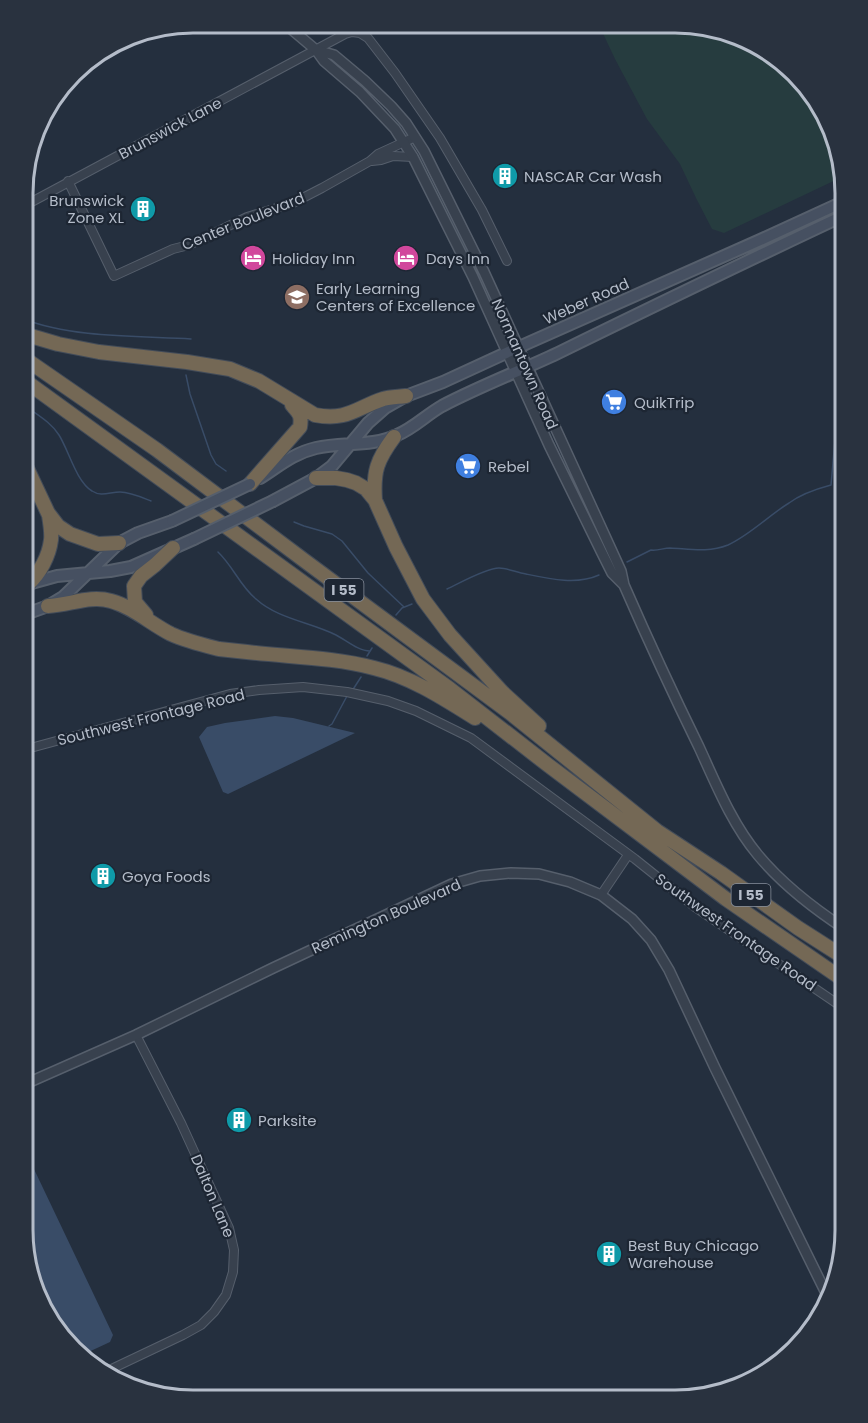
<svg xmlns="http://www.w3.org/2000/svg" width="868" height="1423" font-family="Poppins,sans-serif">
<rect width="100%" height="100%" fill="#242f3e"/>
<path fill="#263c3f" d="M599,25L708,26L787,65L833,128L842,177L724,233L712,229L696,198L680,164L647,119L615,59Z"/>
<path fill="#394c67" d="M275,716L293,718L355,733L228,794L223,792L199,737L207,727L225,723Z
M23,1146L113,1335L110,1342L82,1355L35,1295L23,1230Z"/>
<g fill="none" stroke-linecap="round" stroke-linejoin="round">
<path stroke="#394c67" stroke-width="1.5" d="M24,319C71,338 140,336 191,339
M186,375L190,394L211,455L216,464L226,471
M24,405C36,414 51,422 59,435C69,451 76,481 92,491C101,497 110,492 120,492C130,492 141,497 151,501
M294,522L304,526L332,534L342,541L368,573L404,607
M218,552C233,566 240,586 256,599C278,619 310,622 336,635C346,640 358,651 370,651
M627,562L651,550C658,551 663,548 670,548C690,549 708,553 728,545C750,535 768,516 789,503C801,494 816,489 831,485L837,418
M447,589C460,583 486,568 499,568C508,568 517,573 526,574C550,579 577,585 599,575
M396,615L402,608L412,604
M367,656L372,648
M352,691L361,677
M329,726L332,724L347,696"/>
<g stroke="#565f6c" stroke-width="10">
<path id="minor" d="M372,161L381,160L393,156L413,157
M68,181L114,276L173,249L189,245L204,238L247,217L293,203L322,188L370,161L378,154L415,137
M24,206L345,34L352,32L360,33L368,38L395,73L440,138L482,210L507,261
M23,750L230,694L259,690L303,687L347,692L388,701L416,711L471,738L635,859L695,907L845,1009
M601,895L628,855
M105,1372L183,1335L201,1325L214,1312L226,1295L233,1272L234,1250L229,1228L181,1123L136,1035"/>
</g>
<g stroke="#565f6c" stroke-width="12">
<path id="tertiary" d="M284,23L316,50L324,61L360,92L395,129L413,157L473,277L549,445L602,553L612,573L624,585
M316,50L334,55L365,81L391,106L406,123L424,151L484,272L621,571L624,585C648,640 673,694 699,747C716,784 732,824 758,855C783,885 813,908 845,929
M23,1085L136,1035L273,968L452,884L480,876L511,873L539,874L570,882L601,895L632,919L651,940L669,970L715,1068L826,1293"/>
</g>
<g stroke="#565f6c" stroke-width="14">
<path id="secondary" d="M260,478C279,466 294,453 316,448C343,442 372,447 397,435C414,428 426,415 442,406C480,386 520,371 558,353C654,306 749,260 845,215
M273,501L316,478L332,466L368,423L385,408L406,396L443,382L519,347L758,241L845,201
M28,584L57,576L110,571L131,567L194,539
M23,615L48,606L63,597L119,543L138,533L172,521"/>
</g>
<g stroke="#434c59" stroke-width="16">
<path id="motorway" d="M24,334L58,344L99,352L187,362L230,369L259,381L315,415C347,421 356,408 383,399C390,397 399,397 406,396
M24,358L157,450L305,561L509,712L657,831L721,873L798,928L845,958
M24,380L450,689L548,765L726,899L845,981
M24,462L48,513L58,526L70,534L98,544L119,543
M316,478H336L347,480L356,483L366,489L375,500L396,547L423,599L450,635L502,692L539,726
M250,484L300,427C302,415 299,413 292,405
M375,500C373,471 377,460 394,437
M28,584C40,573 49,556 51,540C52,532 50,523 49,515
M48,606C70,605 90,595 111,601C133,607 151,624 171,634C186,641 203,645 219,649C228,650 238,651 247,652C289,657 332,657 374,668C411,677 443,698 475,718
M146,615L135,602L134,586L141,576L155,565L173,548"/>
</g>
<use href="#minor" stroke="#38414e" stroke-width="8"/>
<use href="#tertiary" stroke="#38414e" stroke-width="9"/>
<use href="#secondary" stroke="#465061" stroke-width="10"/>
<use href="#motorway" stroke="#746855" stroke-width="14"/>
<g stroke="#565f6c" stroke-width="14" stroke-linecap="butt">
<path id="secondary-bridge" d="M172,521L250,484
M194,539L273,501"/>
</g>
<use href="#secondary-bridge" stroke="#465061" stroke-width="10"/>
</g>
<defs>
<g id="building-disc" transform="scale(1.35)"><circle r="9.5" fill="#0f9aa8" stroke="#1d2633"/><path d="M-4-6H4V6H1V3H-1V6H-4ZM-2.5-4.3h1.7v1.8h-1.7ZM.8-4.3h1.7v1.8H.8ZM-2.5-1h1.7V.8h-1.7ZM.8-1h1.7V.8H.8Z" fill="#fff"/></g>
<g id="hotel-disc" transform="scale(1.35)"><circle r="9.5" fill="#d1479c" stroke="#1d2633"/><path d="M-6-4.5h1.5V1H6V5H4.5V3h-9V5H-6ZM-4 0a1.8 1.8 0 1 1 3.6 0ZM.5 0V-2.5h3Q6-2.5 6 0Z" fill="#fff"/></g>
<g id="school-disc" transform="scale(1.35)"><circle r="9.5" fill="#8d6e63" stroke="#1d2633"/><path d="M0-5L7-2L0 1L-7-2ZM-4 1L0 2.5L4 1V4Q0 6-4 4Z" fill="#fff"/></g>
<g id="supermarket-disc" transform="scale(1.35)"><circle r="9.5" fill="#3f7fe0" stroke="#1d2633"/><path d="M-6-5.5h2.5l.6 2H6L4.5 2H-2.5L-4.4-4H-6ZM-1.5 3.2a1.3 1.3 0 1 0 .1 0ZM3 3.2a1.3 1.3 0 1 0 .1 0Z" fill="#fff"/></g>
</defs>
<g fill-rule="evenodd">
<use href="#building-disc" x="505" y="176"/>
<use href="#building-disc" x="143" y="209"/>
<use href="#hotel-disc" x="253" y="258"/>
<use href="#hotel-disc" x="406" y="258"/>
<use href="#school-disc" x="297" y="297"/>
<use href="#supermarket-disc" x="614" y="402"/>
<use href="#supermarket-disc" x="468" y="466"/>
<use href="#building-disc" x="103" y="876"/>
<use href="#building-disc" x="239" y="1120"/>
<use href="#building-disc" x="609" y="1254"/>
</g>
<g text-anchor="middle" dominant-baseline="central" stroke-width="4.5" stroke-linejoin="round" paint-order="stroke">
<g fill="#1d2633" stroke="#878f9c" stroke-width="1.5">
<rect x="324.5" y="579" width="39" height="22" rx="4.5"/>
<rect x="731.5" y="884" width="39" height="22" rx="4.5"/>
</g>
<g font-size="14" font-weight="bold" fill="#b4bcc9">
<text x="344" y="590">I 55</text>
<text x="751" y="895">I 55</text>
</g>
<g font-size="15" fill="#b4bcc9" stroke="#1d2633">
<text transform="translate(170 128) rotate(-28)">Brunswick Lane</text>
<text transform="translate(243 221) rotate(-22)">Center Boulevard</text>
<text transform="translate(586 301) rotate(-24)">Weber Road</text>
<text transform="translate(525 364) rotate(66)">Normantown Road</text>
<text transform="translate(151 717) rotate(-14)">Southwest Frontage Road</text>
<text transform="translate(386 916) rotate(-24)">Remington Boulevard</text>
<text transform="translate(736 932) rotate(35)">Southwest Frontage Road</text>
<text transform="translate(213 1196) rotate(67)">Dalton Lane</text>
</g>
<g font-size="15" fill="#b4bcc9" stroke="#1d2633" text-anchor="start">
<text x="524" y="176">NASCAR Car Wash</text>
<text x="124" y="200" text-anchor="end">Brunswick<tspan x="124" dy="17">Zone XL</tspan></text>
<text x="272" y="258">Holiday Inn</text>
<text x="426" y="258">Days Inn</text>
<text x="316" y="288">Early Learning<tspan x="316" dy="17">Centers of Excellence</tspan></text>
<text x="634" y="402">QuikTrip</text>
<text x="488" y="466">Rebel</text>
<text x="122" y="876">Goya Foods</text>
<text x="258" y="1120">Parksite</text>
<text x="628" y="1245">Best Buy Chicago<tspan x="628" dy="17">Warehouse</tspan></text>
</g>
</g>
<path d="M0 0H868V1423H0ZM193 33H675A160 160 0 0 1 835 193V1230A160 160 0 0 1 675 1390H193A160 160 0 0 1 33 1230V193A160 160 0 0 1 193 33Z" fill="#29323f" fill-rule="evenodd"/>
<path fill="none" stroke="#b4bcc9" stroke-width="3" d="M193 33H675A160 160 0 0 1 835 193V1230A160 160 0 0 1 675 1390H193A160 160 0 0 1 33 1230V193A160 160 0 0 1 193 33Z"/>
</svg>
